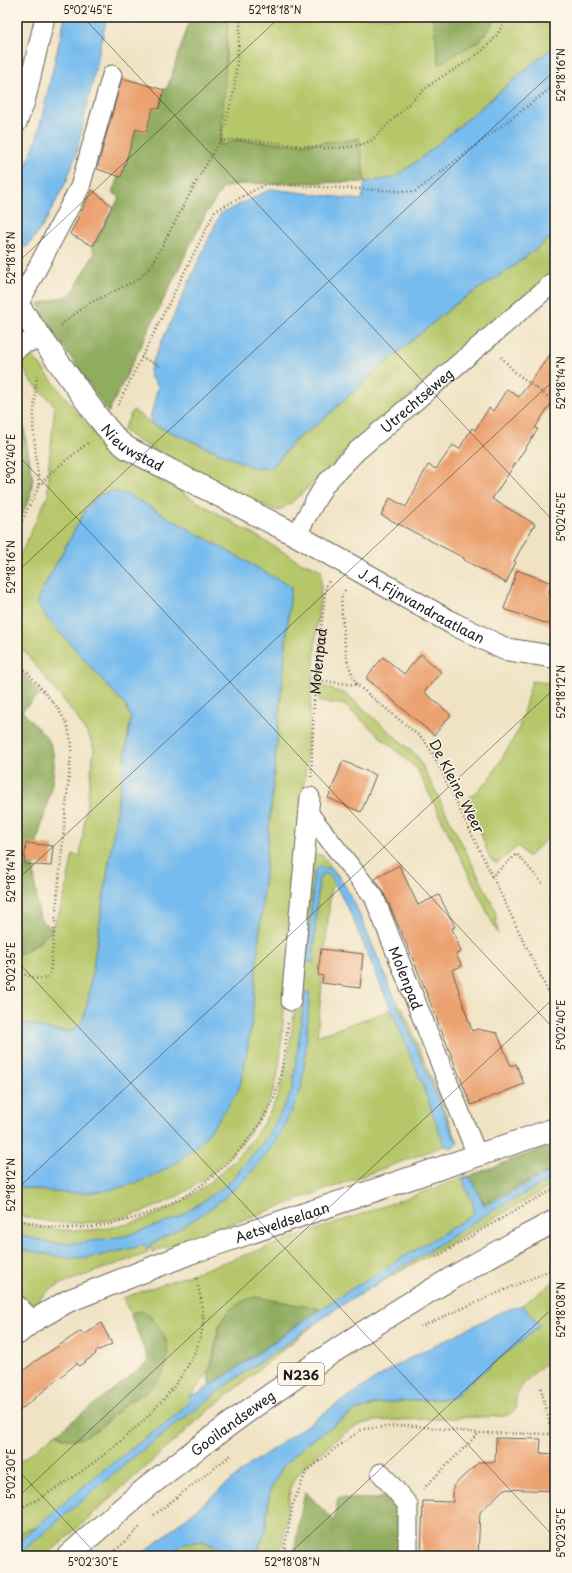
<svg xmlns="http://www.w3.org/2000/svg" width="572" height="1573" font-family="'Playpen Sans',sans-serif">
<rect width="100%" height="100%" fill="#fcf5e5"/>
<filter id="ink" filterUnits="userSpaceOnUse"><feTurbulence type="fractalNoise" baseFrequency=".025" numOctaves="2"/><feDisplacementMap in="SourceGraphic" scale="8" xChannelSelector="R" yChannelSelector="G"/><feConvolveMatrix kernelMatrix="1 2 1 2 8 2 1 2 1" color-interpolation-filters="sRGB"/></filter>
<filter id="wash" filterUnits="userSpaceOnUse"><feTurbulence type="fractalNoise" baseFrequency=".012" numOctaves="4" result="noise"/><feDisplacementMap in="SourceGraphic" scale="16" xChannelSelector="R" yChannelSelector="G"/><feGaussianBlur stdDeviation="0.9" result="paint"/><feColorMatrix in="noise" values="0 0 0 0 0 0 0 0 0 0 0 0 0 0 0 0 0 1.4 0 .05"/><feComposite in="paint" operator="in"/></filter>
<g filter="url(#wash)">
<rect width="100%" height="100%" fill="#f0e3c4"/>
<path fill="#b6c76a" stroke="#697243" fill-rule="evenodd" d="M226,17H433L439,63L479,41L498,17H555V45L419,160L393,178L365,182L359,138L347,141L291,144L236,140L221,146L228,22Z
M555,234V273L379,422L291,503L278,511C244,498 213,480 181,463C162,453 139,444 123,430L133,410L152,424L254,468L271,469L295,440L319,423L376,371L454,305L514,266Z
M28,350L100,441L121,457L304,564H309L321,570C322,588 319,606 317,624C314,662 311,699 308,737C301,828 294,918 284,1009C281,1036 282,1075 270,1099C223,1193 118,1244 17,1215V1186L38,1191L251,1026L291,587L86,509L39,596L38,606L125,705L131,717L88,1001L82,1022L72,1031H56L17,1021V955C63,937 63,897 73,855L80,856L94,749L90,738L76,716L17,642V562L48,495V472L55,406L30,380L20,360Z
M532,681L555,684V831L528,857L518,846L497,864L490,859L480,831L465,802L489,780L518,731Z
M320,685L348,695L418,757L495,909L498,934L417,769L343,704L319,702Z
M315,855H322L340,878L331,888L317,1036L402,1006L457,1141L254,1216L152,1252L150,1247L147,1248L148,1253L63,1283L49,1290L33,1305L17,1295V1222C99,1245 176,1220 235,1159C257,1136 277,1107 284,1074C295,1023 299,967 306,915C309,895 310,875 315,855Z
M555,1168V1184L332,1310L208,1411L46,1556H17V1544L35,1528L17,1533V1464L57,1433L62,1438L100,1429L117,1411L131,1400L147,1391L161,1375L144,1311L130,1313L123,1298L469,1176L484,1203ZM255,1297L304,1306L277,1338L195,1396L193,1393L210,1370L219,1325Z
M555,1281V1362C552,1362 548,1362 546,1363C538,1368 520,1386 517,1394C513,1407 521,1409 505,1416L373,1421C367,1423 359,1424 353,1428C338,1437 295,1470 291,1487C285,1510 288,1534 278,1556H256L265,1531L270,1491L283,1466L307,1443L353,1412L379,1403L453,1398L472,1381L540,1326L522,1305Z
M202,1541L216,1546L225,1556H167L185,1543Z"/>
<path fill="#90ac5e" stroke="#56643d" d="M191,17H226L228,22L221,146L236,140L291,144L347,141L359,138L365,182L240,184L223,188L205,215L108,413L43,316L39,304L72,294L95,252L91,250L120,196L112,193L128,148L152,96L167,88Z
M433,17H498L479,41L439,64Z
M17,390L33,479L30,498L17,525Z
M17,666L40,694L22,711C29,720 44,733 49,741C65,771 38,822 35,855C33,876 36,898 40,919L53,929L37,944L17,955Z
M555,1144V1168L484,1203L469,1176Z
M255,1297L320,1309L210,1386C206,1371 211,1370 214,1356C219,1325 220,1307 255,1297Z
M144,1311C172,1333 178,1367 147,1391C141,1395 134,1398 128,1402C111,1416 80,1455 57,1433L149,1362L130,1313Z
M305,1491L334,1521L338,1498L377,1499L382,1497C405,1506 397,1536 397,1556H293Z
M36,1527L17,1544V1533Z"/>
<path fill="#77bcee" stroke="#4a6c85" d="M65,17H107L76,155L67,180L44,224L28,246L17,249V174L26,166L37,138Z
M555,45V234L514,266L454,305L376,371L319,423L295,440L271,469L254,468L152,424L150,419L158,386L149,375L152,363L220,214L271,189L362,200L365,182L393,178L419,160Z
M113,491L129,495L291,587L251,1026C247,1046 245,1067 240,1086C237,1095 228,1106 222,1114C177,1186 96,1205 17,1186V1021L56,1031H72L82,1022L88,1001L131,717L125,705L47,618L38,606L39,596L86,509L99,495Z
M319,867C338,866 346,889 354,902L455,1139L458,1140L457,1145L450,1148L444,1145L420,1078L369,957L350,912L331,877L325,873L319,878L313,963L307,962L314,872Z
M307,992H310C307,1022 307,1053 302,1083C300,1096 293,1108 287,1120C258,1180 209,1214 151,1244L150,1247L147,1248L145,1245L94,1257L68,1258L17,1249V1235L54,1243H79L125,1236L178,1218L228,1184L261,1145L273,1127L292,1091L305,993Z
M555,1169V1177L487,1214L333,1311L234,1380L136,1455L17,1556V1544L94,1477L176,1415L190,1400L189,1396L193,1394L195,1396C241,1366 285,1333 331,1302C377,1272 424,1245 471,1216C481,1205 461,1189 464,1178L469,1177L472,1179L483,1204L486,1205Z
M522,1305L540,1326L472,1381L453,1398L379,1403L353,1412L307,1443L283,1466L270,1491L265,1531L256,1556H225L216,1547L202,1541L185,1543L167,1556H140L251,1464L343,1400L402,1362L499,1313Z"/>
<g id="blocks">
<path fill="#eba16f" d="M122,78L164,90L159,109L153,108L146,132L136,129L121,177L97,169Z
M92,190L112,206L93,246L70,234Z
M555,348V397L535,428L538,429L492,499L535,524L514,561L516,562L506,583L464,560V558L381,515L390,498L406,507L428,465L436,469L453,445L459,449L472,428L475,430L489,408L493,411L507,389L519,397Z
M517,570L552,583L548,592L555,595V614L551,625L504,609Z
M421,654L441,672L424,692L451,715L434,735L366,678L383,657L404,674Z
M343,761L376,775L361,812L328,798Z
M26,843L53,846L51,866L24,864Z
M399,865L418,905L439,895L455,927L452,928L461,952L456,954L462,966L452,970L472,1031L477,1029L497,1033L511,1066L516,1064L524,1084L471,1105L413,959L384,893L375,879Z
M321,949L363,954L360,988L322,983L323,976L318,975Z
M101,1323L112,1344L95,1352L96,1354L79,1366L77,1363L17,1413V1376L34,1362L81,1331L84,1335Z
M496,1438L541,1439L540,1453L555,1454V1491L504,1489L480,1512L478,1556H421L423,1501L453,1502V1486L479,1462H495Z"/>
</g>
</g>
<g filter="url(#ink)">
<use href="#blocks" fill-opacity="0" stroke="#666257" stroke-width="1"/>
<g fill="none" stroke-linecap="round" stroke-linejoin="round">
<g stroke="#666257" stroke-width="12">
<path id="lane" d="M555,897V896"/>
</g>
<g stroke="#666257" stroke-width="21">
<g id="street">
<path d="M17,123L25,102L45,17"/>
<path d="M18,305L80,187L112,75"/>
<path d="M17,349L25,343L43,339"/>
<path id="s2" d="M296,535L325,484L357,451L555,281"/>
<path id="s3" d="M310,815L374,897L477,1155"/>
<path d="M291,1001L310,797"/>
<path d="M17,1305L33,1321"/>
<path d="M381,1473L408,1505V1556"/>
</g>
</g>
<g stroke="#666257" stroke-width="24">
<g id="secondary">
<path id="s4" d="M17,304L97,416L117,440L127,448L296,535L454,624L505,649L555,657"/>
<path id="s5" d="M17,1334L33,1321L68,1301L190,1253L555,1129"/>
</g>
</g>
<g stroke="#666257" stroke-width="24">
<g id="primary">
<path id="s6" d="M68,1556C95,1532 122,1508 150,1485C276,1385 413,1295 555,1221"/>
</g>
</g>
<g stroke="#666257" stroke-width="2.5" stroke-dasharray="1 3" stroke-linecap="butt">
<path d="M221,140L234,91L241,17"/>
<path d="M61,325L88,304L139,279L152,265L195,184L220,141C271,134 323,160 371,141C389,124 406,105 425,89C452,66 494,56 505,17"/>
<path d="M141,357L160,366"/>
<path d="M501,357L516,373L555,402"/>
<path d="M118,405L215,211L266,184L415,192L555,85"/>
<path d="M39,486L54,470L89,442"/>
<path d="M17,531L39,486L33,425L37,373"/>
<path d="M345,590L341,599L344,639L348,664L357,685L423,739L432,752L555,1006"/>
<path d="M17,660L57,707L67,724L72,744L50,974L47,978L39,979L17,972"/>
<path d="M315,680L357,685"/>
<path id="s1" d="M311,777L315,680L326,586L329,581"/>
<path d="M491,877L517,854L544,885"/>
<path d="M17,1219C32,1223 52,1229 68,1228C138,1228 204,1196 247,1141C258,1127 269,1112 275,1095C283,1072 285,1047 288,1023"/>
<path d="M436,1257L524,1205L555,1189"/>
<path d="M420,1327L555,1268"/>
<path d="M541,1388L552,1434"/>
<path d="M423,1489L479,1433L552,1434L555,1436"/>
<path d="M17,1510C79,1480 194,1397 203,1324C204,1309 199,1291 196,1276"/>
<path d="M154,1515L231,1455"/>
<path d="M110,1556L141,1526"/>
<path d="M283,1556L293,1504L306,1472L342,1443L363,1429L406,1425L479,1433"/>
</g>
<use href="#lane" stroke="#fff" stroke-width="10"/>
<use href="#street" stroke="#fff" stroke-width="19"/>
<use href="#secondary" stroke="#fff" stroke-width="22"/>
<use href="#primary" stroke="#fff" stroke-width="22"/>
</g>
</g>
<path fill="none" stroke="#1c1c1c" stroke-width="1" stroke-opacity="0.45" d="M83,17L555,523M17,263L280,17M17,454L555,1030M17,572L555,70M17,880L555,379M17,961L555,1538M17,1189L555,688M17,1469L98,1556M17,1498L555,997M287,1556L555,1306"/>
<g text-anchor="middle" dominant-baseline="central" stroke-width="3" stroke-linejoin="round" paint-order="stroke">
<rect fill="#fcf5e5" stroke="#5f5d58" stroke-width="1" x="278" y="1363" width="46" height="22" rx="3"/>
<g font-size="13" font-weight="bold" fill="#1c1c1c">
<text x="301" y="1374">N236</text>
</g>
<g font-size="14" fill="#1c1c1c" stroke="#fcf5e5">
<text stroke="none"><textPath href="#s2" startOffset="183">Utrechtseweg</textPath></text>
<text stroke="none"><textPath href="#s4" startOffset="186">Nieuwstad</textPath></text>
<text stroke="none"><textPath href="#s4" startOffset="516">J.A.Fijnvandraatlaan</textPath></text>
<text stroke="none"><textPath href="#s1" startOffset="116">Molenpad</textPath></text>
<text transform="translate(457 786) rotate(63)">De Kleine Weer</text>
<text stroke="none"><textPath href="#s3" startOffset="191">Molenpad</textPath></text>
<text stroke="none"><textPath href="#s5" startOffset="289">Aetsveldselaan</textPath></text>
<text stroke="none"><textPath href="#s6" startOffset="212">Gooilandseweg</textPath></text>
</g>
</g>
<rect width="572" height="1573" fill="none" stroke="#fcf5e5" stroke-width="44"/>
<rect x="22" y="22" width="528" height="1529" fill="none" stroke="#1c1c1c" stroke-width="1.5"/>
<g font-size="10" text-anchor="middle" fill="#1c1c1c">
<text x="88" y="14">5°02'45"E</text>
<text x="275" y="14">52°18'18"N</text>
<text transform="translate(561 75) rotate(-90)" y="4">52°18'16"N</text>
<text transform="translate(11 258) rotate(-90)" y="4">52°18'18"N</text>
<text transform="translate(561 383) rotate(-90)" y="4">52°18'14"N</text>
<text transform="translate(11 459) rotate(-90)" y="4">5°02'40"E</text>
<text transform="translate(561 517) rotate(-90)" y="4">5°02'45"E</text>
<text transform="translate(11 567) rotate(-90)" y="4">52°18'16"N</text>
<text transform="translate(561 692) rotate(-90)" y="4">52°18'12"N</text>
<text transform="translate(11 876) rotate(-90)" y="4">52°18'14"N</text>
<text transform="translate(11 967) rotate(-90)" y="4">5°02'35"E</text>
<text transform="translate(561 1025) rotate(-90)" y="4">5°02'40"E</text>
<text transform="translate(11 1185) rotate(-90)" y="4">52°18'12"N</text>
<text transform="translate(561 1310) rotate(-90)" y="4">52°18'08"N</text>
<text transform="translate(11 1474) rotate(-90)" y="4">5°02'30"E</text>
<text transform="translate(561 1533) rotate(-90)" y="4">5°02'35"E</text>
<text x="93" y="1566">5°02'30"E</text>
<text x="292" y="1566">52°18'08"N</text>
</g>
</svg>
